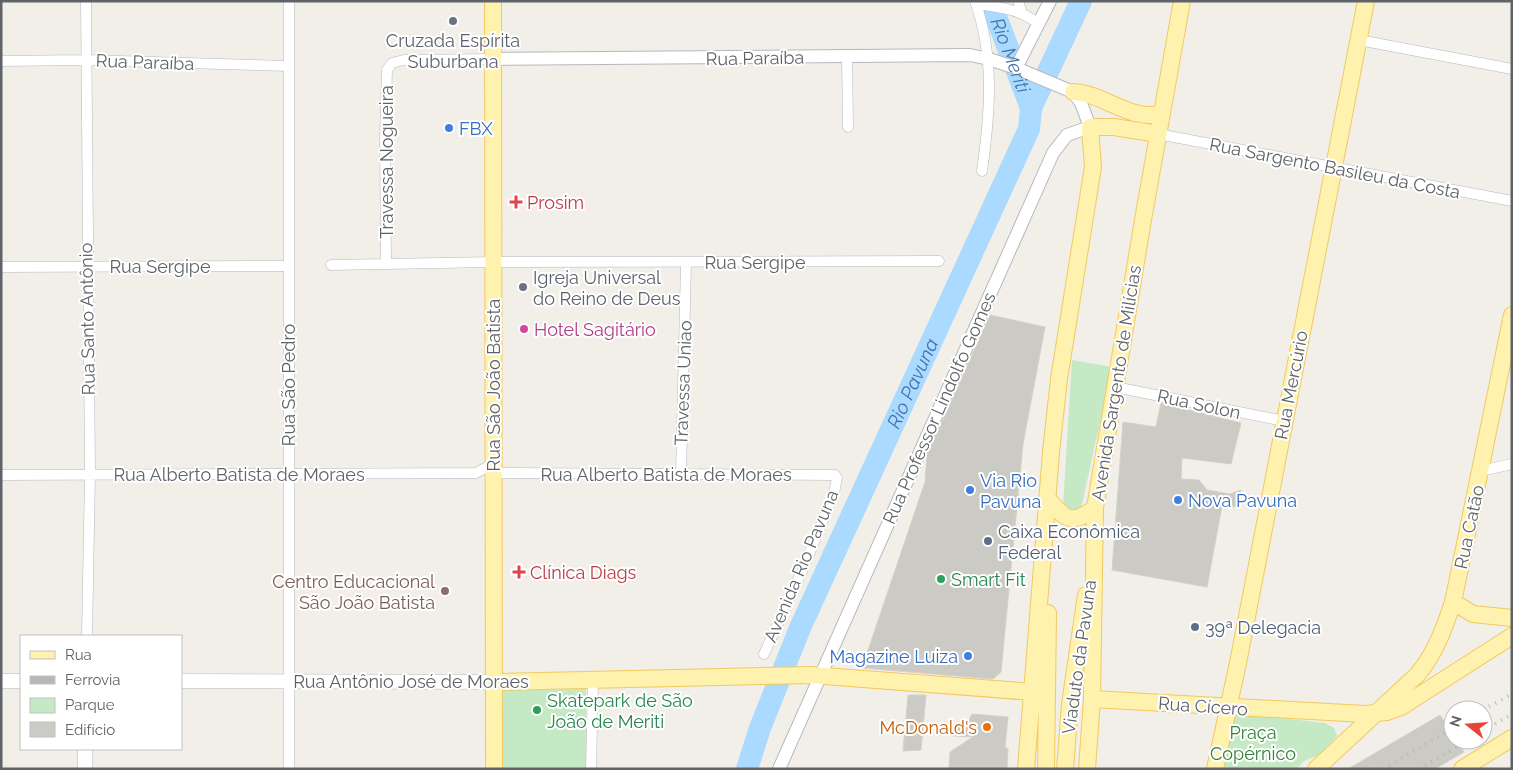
<svg xmlns="http://www.w3.org/2000/svg" width="1513" height="770" font-family="Raleway,sans-serif">
<rect width="100%" height="100%" fill="#f1efe8"/>
<path fill="#c5e8c5" d="M1072,360L1112,367L1080,513L1063,507Z
M586,689V769H502V690Z
M1230,712L1325,723L1334,728L1337,736L1319,755L1304,761L1296,769H1222Z"/>
<g fill="none" stroke-linecap="round" stroke-linejoin="round">
<g stroke="#aadaff" stroke-width="22">
<path id="s1" d="M990,1L1031,108"/>
<path id="s2" d="M747,769L760,728L800,628L1029,129L1031,108L1081,1"/>
</g>
</g>
<path fill="#cccac5" stroke="#d6d1c6" d="M990,315L1045,327L1023,444L1001,672L993,679L862,668L925,482L927,455Z
M1161,403L1241,423L1231,464L1182,458L1181,479L1199,480L1207,490L1230,494L1241,490L1237,507L1222,506L1207,587L1112,570L1123,422L1156,427Z
M908,695H926L921,750L903,751Z
M972,714L1008,717L1005,748H1008L1007,769H949L950,752L973,737L938,735V727H966Z
M1440,715L1453,735V740H1456L1464,752L1435,769H1348Z"/>
<g fill="none" stroke-linecap="round" stroke-linejoin="round">
<g stroke="#b5b8bc" stroke-width="11">
<path id="minor" d="M86,1L90,474L87,636
M289,1V769
M975,1C995,57 990,114 982,171
M1018,1L1022,13
M976,4C999,7 1020,9 1039,24
M1359,40L1512,69
M847,56L848,127
M1,61L85,60L288,66
M1158,134L1512,201
M386,263L385,139L387,70L392,63L404,60L493,59
M331,265L493,262L939,261
M1,267L289,266
M1115,387L1284,421
M1481,471L1512,464
M494,473L835,475L837,478L834,493L803,569L764,654
M681,474L686,263
M1,475L476,473L494,463
M591,769L593,680"/>
</g>
<g stroke="#b5b8bc" stroke-width="14">
<path id="tertiary" d="M493,59L970,55L989,59L1016,68L1073,92L1081,103L1090,127L1067,135L1053,153L779,769
M1016,68L1050,1"/>
</g>
<g stroke="#b6babf" stroke-width="15">
<path id="secondary" d="M1,681H21
M181,681L494,682
M85,769V749"/>
</g>
<g stroke="#f2c960" stroke-width="18">
<path id="primary" d="M493,1L494,769
M1073,92C1103,93 1129,121 1161,114
M1048,499C1065,519 1071,526 1095,508
M1453,602L1473,614L1512,618
M494,682L811,675L1033,692
M1092,699L1365,714L1387,712L1401,707L1512,636
M1026,769L1051,452L1059,379L1093,167L1090,127H1114L1158,134
M1046,769L1048,613
M1065,769L1070,704L1086,595
M1087,769L1092,699L1095,508L1144,214L1182,1
M1215,769L1238,663L1366,1
M1316,769L1417,675C1435,654 1444,629 1453,602L1512,315
M1462,769L1512,738"/>
</g>
<use href="#minor" stroke="#fff" stroke-width="10"/>
<use href="#tertiary" stroke="#fff" stroke-width="12"/>
<use href="#secondary" stroke="#fff" stroke-width="14"/>
<use href="#primary" stroke="#fff2af" stroke-width="16"/>
<path stroke="#b6b7b8" stroke-width="4" stroke-dasharray="1 6" stroke-linecap="butt" d="M1483,710L1512,694
M1483,731L1512,714
M1383,769L1453,728
M1419,769L1469,740"/>
</g>
<g fill="#6b7280" stroke="#fff" stroke-width="2">
<circle cx="453" cy="21" r="5"/>
<circle cx="523" cy="287" r="5"/>
</g>
<g fill="#3f7fe0" stroke="#fff" stroke-width="2">
<circle cx="449" cy="128" r="5"/>
<circle cx="970" cy="490" r="5"/>
<circle cx="1178" cy="500" r="5"/>
<circle cx="968" cy="656" r="5"/>
</g>
<g fill="#e0444e" stroke="#fff" stroke-width="2">
<path d="M513.5 194.5h5v5h5v5h-5v5h-5v-5h-5v-5h5z"/>
<path d="M516.5 564.5h5v5h5v5h-5v5h-5v-5h-5v-5h5z"/>
</g>
<circle fill="#d1479c" stroke="#fff" stroke-width="2" cx="524" cy="329" r="5"/>
<g fill="#5c6f8a" stroke="#fff" stroke-width="2">
<circle cx="988" cy="541" r="5"/>
<circle cx="1195" cy="627" r="5"/>
</g>
<g fill="#2e9e5b" stroke="#fff" stroke-width="2">
<circle cx="941" cy="579" r="5"/>
<circle cx="537" cy="710" r="5"/>
</g>
<circle fill="#8d6e63" stroke="#fff" stroke-width="2" cx="445" cy="591" r="5"/>
<circle fill="#e8710a" stroke="#fff" stroke-width="2" cx="987" cy="727" r="5"/>
<g text-anchor="middle" dominant-baseline="central" stroke-width="4" stroke-linejoin="round" paint-order="stroke">
<g font-size="18" fill="#5b616d" stroke="#fff">
<text x="453" y="40">Cruzada Espírita<tspan x="453" dy="21">Suburbana</tspan></text>
<text x="533" y="277" text-anchor="start">Igreja Universal<tspan x="533" dy="21">do Reino de Deus</tspan></text>
</g>
<g font-size="18" fill="#5f6368" stroke="#fff">
<text transform="translate(755 58) rotate(-1)">Rua Paraíba</text>
<text transform="translate(145 62) rotate(2)">Rua Paraíba</text>
<text transform="translate(386 162) rotate(-90)">Travessa Nogueira</text>
<text transform="translate(1335 168) rotate(11)">Rua Sargento Basileu da Costa</text>
<text x="755" y="262">Rua Sergipe</text>
<text x="160" y="266">Rua Sergipe</text>
<text transform="translate(87 319) rotate(-91)">Rua Santo Antônio</text>
<text transform="translate(683 383) rotate(-88)">Travessa Uniao</text>
<text transform="translate(1116 383) rotate(-81)">Avenida Sargento de Milícias</text>
<text transform="translate(288 385) rotate(-90)">Rua São Pedro</text>
<text transform="translate(493 385) rotate(-90)">Rua São João Batista</text>
<text transform="translate(1291 385) rotate(-79)">Rua Mercúrio</text>
<text transform="translate(1199 404) rotate(12)">Rua Solon</text>
<text transform="translate(939 408) rotate(-66)">Rua Professor Lindolfo Gomes</text>
<text x="239" y="474">Rua Alberto Batista de Moraes</text>
<text x="666" y="474">Rua Alberto Batista de Moraes</text>
<text transform="translate(1469 527) rotate(-78)">Rua Catão</text>
<text transform="translate(801 566) rotate(-67)">Avenida Rio Pavuna</text>
<text transform="translate(1079 657) rotate(-82)">Viaduto da Pavuna</text>
<text x="411" y="681">Rua Antônio José de Moraes</text>
<text transform="translate(1203 706) rotate(4)">Rua Cícero</text>
</g>
<g font-size="18" fill="#366cbe" stroke="#fff" text-anchor="start">
<text x="459" y="128">FBX</text>
<text x="980" y="480">Via Rio<tspan x="980" dy="21">Pavuna</tspan></text>
<text x="1188" y="500">Nova Pavuna</text>
<text x="958" y="656" text-anchor="end">Magazine Luiza</text>
</g>
<g font-size="18" fill="#be3a42" stroke="#fff" text-anchor="start">
<text x="527" y="202">Prosim</text>
<text x="530" y="572">Clínica Diags</text>
</g>
<g font-size="18" fill="#b23c85" stroke="#fff" text-anchor="start">
<text x="534" y="329">Hotel Sagitário</text>
</g>
<g font-size="18" fill="#4e5e75" stroke="#fff" text-anchor="start">
<text x="998" y="531">Caixa Econômica<tspan x="998" dy="21">Federal</tspan></text>
<text x="1205" y="627">39ª Delegacia</text>
</g>
<g font-size="18" fill="#27864d" stroke="#fff" text-anchor="start">
<text x="951" y="579">Smart Fit</text>
<text x="547" y="700">Skatepark de São<tspan x="547" dy="21">João de Meriti</tspan></text>
</g>
<g font-size="18" fill="#785e54" stroke="#fff" text-anchor="end">
<text x="435" y="581">Centro Educacional<tspan x="435" dy="21">São João Batista</tspan></text>
</g>
<g font-size="18" fill="#c56008" stroke="#fff" text-anchor="end">
<text x="977" y="727">McDonald's</text>
</g>
<g font-size="18" fill="#348238" stroke="#fff">
<text x="1253" y="732">Praça<tspan x="1253" dy="21">Copérnico</tspan></text>
</g>
<g font-size="19" font-style="italic" fill="#4174aa" stroke="#fff">
<text stroke="none"><textPath href="#s1" startOffset="58">Rio Meriti</textPath></text>
<text stroke="none"><textPath href="#s2" startOffset="420">Rio Pavuna</textPath></text>
</g>
</g>
<rect width="1513" height="770" fill="none" stroke="#5f6368" stroke-width="5"/>
<rect x="20" y="635" width="162" height="115" fill="#ffffff" stroke="#bfc1c3"/>
<rect x="30" y="651" width="25" height="8" fill="#fff2af" stroke="#bfc1c3"/>
<text x="65" y="660" font-size="15" fill="#5f6368">Rua</text>
<rect x="30" y="676" width="25" height="8" fill="#b6b7b8" stroke="#bfc1c3"/>
<text x="65" y="685" font-size="15" fill="#5f6368">Ferrovia</text>
<rect x="30" y="698" width="25" height="15" fill="#c5e8c5" stroke="#bfc1c3"/>
<text x="65" y="710" font-size="15" fill="#5f6368">Parque</text>
<rect x="30" y="722" width="25" height="15" fill="#cccac5" stroke="#bfc1c3"/>
<text x="65" y="735" font-size="15" fill="#5f6368">Edifício</text>
<g transform="translate(1468 725) rotate(287)"><circle r="24" fill="#ffffff" stroke="#bfc1c3"/>
<path d="M0-4L9 19L0 12L-9 19Z" fill="#ea4335"/>
<text y="-8" font-size="14" font-weight="bold" text-anchor="middle" fill="#5f6368">N</text>
</g>
</svg>
